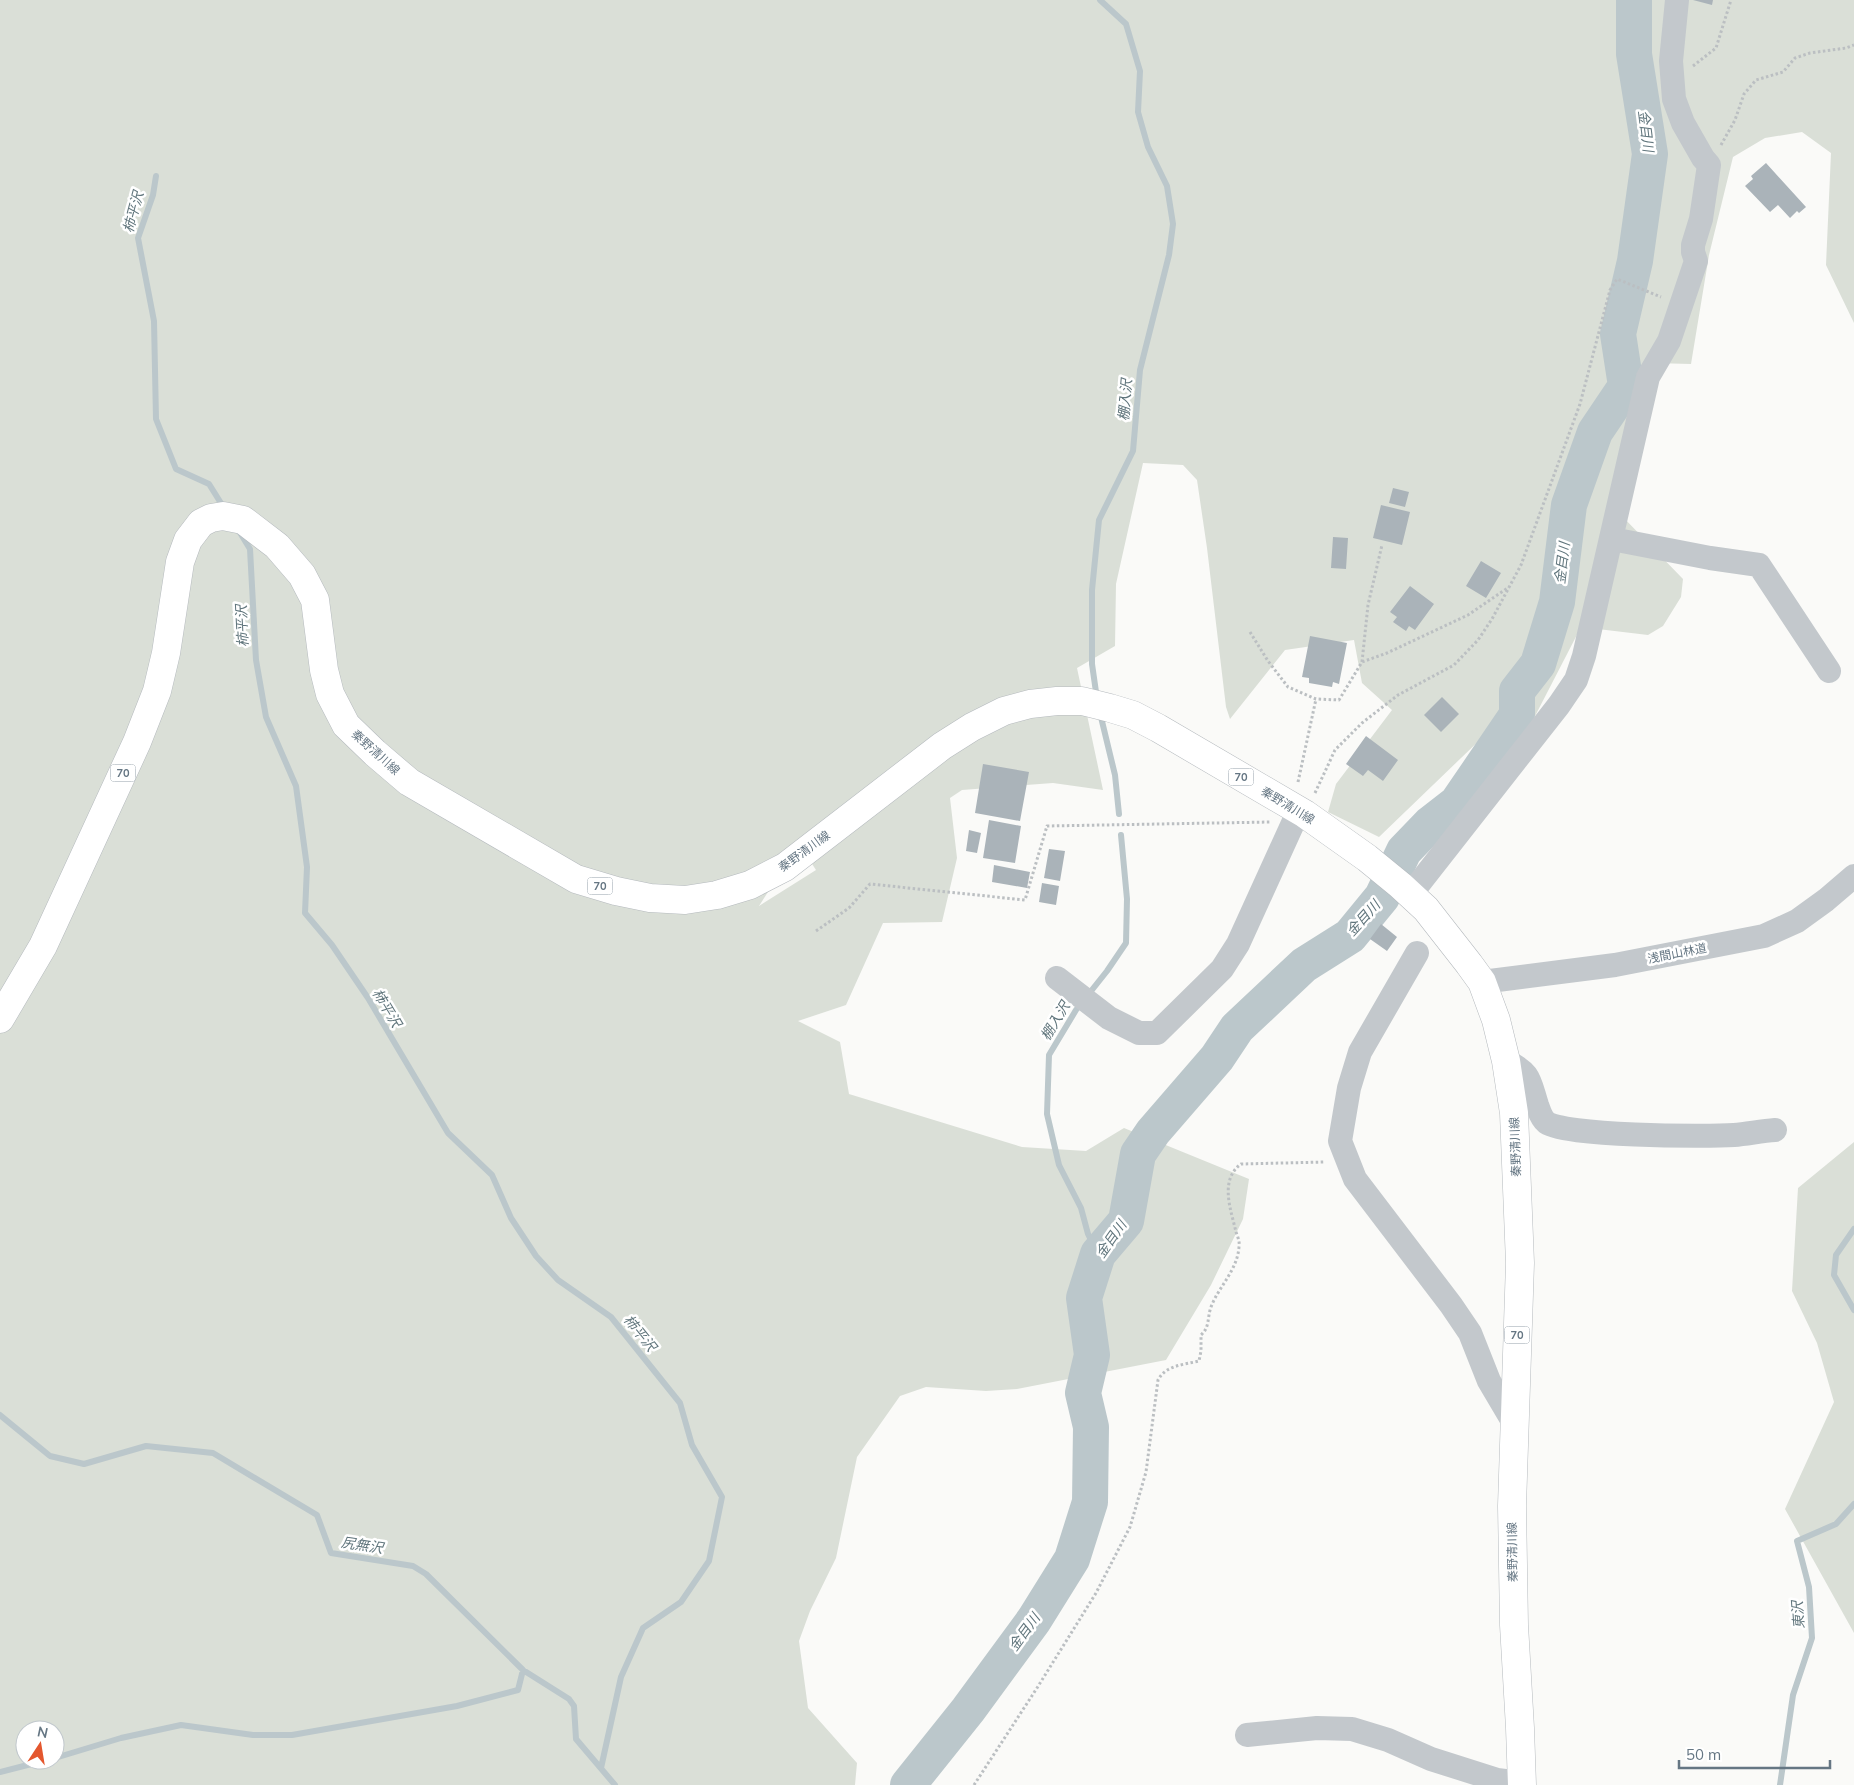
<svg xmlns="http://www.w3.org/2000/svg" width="1854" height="1785" font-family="Mulish,'Noto Sans JP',sans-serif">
<rect width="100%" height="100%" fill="#fafaf8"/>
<path fill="#dadfd7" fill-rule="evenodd" d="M0,0H1854V323L1826,265L1831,153L1802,132L1765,138L1733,157L1709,255L1691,364L1652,363L1620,514L1683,579L1681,597L1663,626L1648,635L1581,627L1533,720L1487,733L1379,837L1328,812L1336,784L1392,710L1362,683L1354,640L1285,650L1230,719L1226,707L1207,548L1197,480L1183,465L1143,463L1116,584L1115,646L1077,668L1103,790L1053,783L962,790L950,798L957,858L942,922L883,923L846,1005L798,1021L840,1042L849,1094L1022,1147L1086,1151L1124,1128L1249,1179L1243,1219L1211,1285L1166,1360L1017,1389L986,1391L926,1387L900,1396L857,1457L836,1558L810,1611L799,1641L808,1708L857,1763L855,1785H0ZM799,844L816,870L759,906ZM25,1730H55V1760H25Z
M1854,1142V1633L1785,1509L1834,1402L1817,1343L1792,1291L1798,1188Z"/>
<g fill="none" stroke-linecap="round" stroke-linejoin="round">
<path stroke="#bbc7cb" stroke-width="6" d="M156,176L153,195L138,238L154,321L156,419L176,469L209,484L224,508
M239,531L250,549L256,660L266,717L296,786L307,867L305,913L332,945L368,998L448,1133L492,1175L511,1218L536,1256L558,1280L611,1317L680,1403L692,1445L722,1497L709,1561L681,1602L643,1628L621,1677L601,1768
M1097,699L1092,664V590L1099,520L1133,451L1140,370L1169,255L1173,224L1167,186L1148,147L1138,112L1140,71L1126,24L1100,0
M1100,713L1115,775L1119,814
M1854,1229L1836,1255L1834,1275L1854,1310
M1098,1254L1088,1234L1081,1208L1059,1165L1047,1114L1049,1055L1076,1010L1107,971L1126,943L1127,899L1121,835
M0,1415L50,1456L84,1464L146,1446L213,1453L317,1515L331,1553L413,1566L426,1574L523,1670L569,1699L574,1706L576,1739L615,1785
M55,1758L121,1738L181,1725L253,1735H292L457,1706L518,1690L523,1670
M0,1772L47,1760
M1780,1785L1793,1695L1812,1638L1809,1587L1797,1541L1836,1524L1854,1504"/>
<path stroke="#bbc7cb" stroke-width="36" d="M908,1785L968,1710L1034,1620L1072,1559L1090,1502L1091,1427L1083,1393L1092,1355L1084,1298L1098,1254L1126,1221L1138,1154L1153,1132L1217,1058L1237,1028L1304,965L1350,936L1382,897L1404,851L1430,824L1457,803L1517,715V691L1538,664L1557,602L1569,505L1595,432L1626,386L1618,334L1635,261L1650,154L1634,54V0"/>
</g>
<path fill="#aab3b9" d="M1693,0H1713L1712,5Z
M1766,163L1806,207L1799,213L1797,211L1790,218L1778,205L1770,212L1745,186L1753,179L1751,176Z
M1393,488L1409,492L1405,507L1389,503Z
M1381,505L1410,512L1402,545L1373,538Z
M1333,537L1348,538L1346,569L1331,568Z
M1481,561L1501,573L1486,598L1466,586Z
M1410,586L1434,604L1415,630L1409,626L1406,631L1393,622L1397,617L1390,612Z
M1310,636L1347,643L1339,684L1333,682L1332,687L1309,683V678L1302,677Z
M1442,697L1459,714L1441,732L1424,715Z
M1366,736L1398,760L1383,781L1368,770L1363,776L1346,764Z
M983,764L1029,772L1020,821L975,813Z
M989,820L1021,826L1015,863L983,858Z
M969,830L981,833L977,853L966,851Z
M1049,849L1065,851L1060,881L1044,878Z
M994,865L1030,872L1027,888L992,882Z
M1042,883L1059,886L1056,905L1039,902Z
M1381,924L1397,937L1387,951L1370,939Z"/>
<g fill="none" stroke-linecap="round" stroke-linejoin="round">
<g stroke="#b5babe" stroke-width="29">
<path id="major" d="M0,1019L43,946L137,742L157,691L166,653L180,562L188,540L201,523L211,518L223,516L243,520L277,546L302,575L315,600L324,670L330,694L346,725L375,753L409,782L576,879L616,891L650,898L685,900L717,895L750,885L785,867L942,746L972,727L1004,711L1030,704L1057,701H1082L1110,708L1133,715L1158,728L1305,814L1367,858L1400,885L1426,909L1469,964L1482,982L1496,1020L1506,1061L1514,1113L1520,1263L1512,1506L1514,1625L1520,1728L1522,1785"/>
</g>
<path stroke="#bbbfc2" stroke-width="3" stroke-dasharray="2.5 2.5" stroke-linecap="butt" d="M1693,66L1716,48L1731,0
M1721,145L1735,120L1744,94L1756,80L1783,72L1795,58L1810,53L1846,48L1854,45
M1250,632L1268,661L1288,687L1316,699L1339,700L1362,662L1387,653L1468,615L1509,587
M1362,662L1368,605L1382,545
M1298,782L1316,699
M1315,793L1335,750L1362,723L1398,695L1454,665L1478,640L1492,619L1521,565L1580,404L1610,290L1617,279L1661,297
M816,931L849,908L870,884L1025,900L1047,826L1271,822
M974,1785L1037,1688L1096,1593L1130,1527L1146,1472L1158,1380C1166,1365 1183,1365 1199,1361L1201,1351V1335C1210,1327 1207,1318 1211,1307C1219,1286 1237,1271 1239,1247C1240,1243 1238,1237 1236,1232C1231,1210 1219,1180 1241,1164L1325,1162"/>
<path stroke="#c3c8cc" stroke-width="24" d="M1612,539L1710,558L1759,565L1829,671
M1410,895L1559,705L1576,680L1584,656L1648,377L1669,341L1696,261L1693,252V245L1701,219L1709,165L1703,158L1683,123L1674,99L1671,61L1677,0
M1417,953L1360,1052L1349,1088L1340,1141L1355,1179L1451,1305L1470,1333L1489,1381L1515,1425
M1057,978L1109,1018L1139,1033H1157L1222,969L1238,944L1299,810
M1482,982L1615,965L1764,936L1797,921L1826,900L1854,876
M1506,1061C1531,1073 1529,1080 1537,1105C1539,1110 1541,1118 1546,1122C1560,1136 1707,1137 1734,1135C1747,1134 1761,1131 1775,1130
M1247,1735L1317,1728L1352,1729L1388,1740L1431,1759L1497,1780L1521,1783"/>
<use href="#major" stroke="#fff" stroke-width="28"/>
</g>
<g text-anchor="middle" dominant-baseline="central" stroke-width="5" stroke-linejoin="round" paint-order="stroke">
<g fill="#fff" stroke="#939fa8" stroke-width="1">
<rect x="110.5" y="764.5" width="25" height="17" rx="4"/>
<rect x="1228.5" y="768.5" width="25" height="17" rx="4"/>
<rect x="587.5" y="877.5" width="25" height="17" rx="4"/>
<rect x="1504.5" y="1326.5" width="25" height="17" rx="4"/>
</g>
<g font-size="11" font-weight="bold" fill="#657683">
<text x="123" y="773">70</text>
<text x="1241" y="777">70</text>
<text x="600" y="886">70</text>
<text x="1517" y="1335">70</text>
</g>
<g font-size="12" fill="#657683" stroke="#fff">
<text transform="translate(376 752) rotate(42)">秦野清川線</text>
<text transform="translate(1288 805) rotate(31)">秦野清川線</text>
<text transform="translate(804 851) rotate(-36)">秦野清川線</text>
<text transform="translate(1677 953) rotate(-11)">浅間山林道</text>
<text transform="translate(1515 1147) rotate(-92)">秦野清川線</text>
<text transform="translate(1512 1552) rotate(-91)">秦野清川線</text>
</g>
<g font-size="14" font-style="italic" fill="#60757c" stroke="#fff">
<text transform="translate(1646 131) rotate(83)">金目川</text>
<text transform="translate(133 212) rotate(-75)">柿平沢</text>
<text transform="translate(1125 400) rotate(-85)">棚入沢</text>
<text transform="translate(1562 563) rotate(-83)">金目川</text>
<text transform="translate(242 626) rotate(-93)">柿平沢</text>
<text transform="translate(1363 918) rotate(-48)">金目川</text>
<text transform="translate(387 1008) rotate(59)">柿平沢</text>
<text transform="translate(1055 1021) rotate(-59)">棚入沢</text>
<text transform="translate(1111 1239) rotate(-55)">金目川</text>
<text transform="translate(640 1333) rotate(51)">柿平沢</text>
<text transform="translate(362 1545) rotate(9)">尻無沢</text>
<text transform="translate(1798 1615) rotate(-94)">東沢</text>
<text transform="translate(1024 1632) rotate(-54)">金目川</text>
</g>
</g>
<g transform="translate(40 1745) rotate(12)"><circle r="24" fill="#ffffff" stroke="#c1c8cd"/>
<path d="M0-4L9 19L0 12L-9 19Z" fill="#e4572e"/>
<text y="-8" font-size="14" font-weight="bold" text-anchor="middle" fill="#657683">N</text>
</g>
<path d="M1679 1760v8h151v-8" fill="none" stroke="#657683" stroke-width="2.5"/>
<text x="1686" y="1760" font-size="15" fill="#657683" stroke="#ffffff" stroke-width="4" paint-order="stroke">50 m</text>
</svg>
